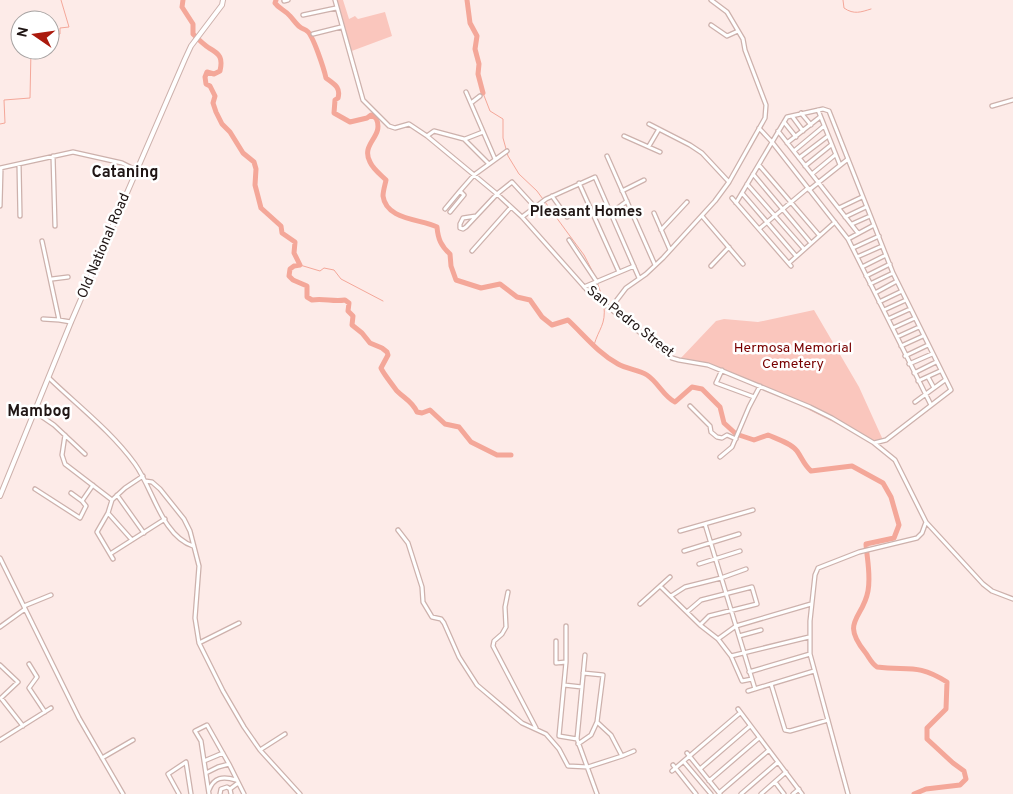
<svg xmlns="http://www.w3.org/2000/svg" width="1013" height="794" font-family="Overpass,sans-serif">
<rect width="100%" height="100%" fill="#fdebe8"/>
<path fill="#fac6bd" d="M336,0H343L349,19L355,16L358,19L385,12L392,36L349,52Z
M814,310L859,387L883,440L875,443L763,387L707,363L680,359L716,321L724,319L758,322Z"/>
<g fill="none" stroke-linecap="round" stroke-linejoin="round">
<path stroke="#f4a799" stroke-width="1" d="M843,0L844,8C854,15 861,12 871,9
M50,36L60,34V28L69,27L61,0
M483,93L490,111L503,119V138L508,156L519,174L537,191L567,232L584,255L596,278
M0,124L5,123L4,100L30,98L31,50
M300,265L320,271L324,268L334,270L341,279L383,301
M597,282L604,302
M594,345C599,328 606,325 604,306"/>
<path stroke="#f4a799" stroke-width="5" d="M183,0L182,7L193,24V34C198,39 203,44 209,48C220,54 223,58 220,71L214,74L207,72L205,77L206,84L210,86L215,96L213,103L216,112L222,124L230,132L243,153L254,162L256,169L255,185L261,208L281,226L282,233L295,242L294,253L300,265L294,266L290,269L289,276L293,280L307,286V297L312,300C324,298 333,302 345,300L349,303L348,311L353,316L352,325L362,333L370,343L382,348L387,352L388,355L381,368C383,373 394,387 397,391C405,399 412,401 417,412L422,413L430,410L445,424L459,427L471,442L497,455H511
M276,0L275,3C279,9 285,10 290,16C293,19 296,24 300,27C302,29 305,29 307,31C313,35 324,69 326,78C334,84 341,87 338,98L335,100L334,113L350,122L367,118L371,115L376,118C385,137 360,143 370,162C373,169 381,175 386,180C385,185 383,191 383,196C386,220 421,219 437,227C438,239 441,246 450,254L451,266L456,280L481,288L500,284L517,297L530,300L542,317L552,325L568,320C585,336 598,353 618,364C627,369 639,370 647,375C658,382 664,397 675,402L692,387L702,389L720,407L724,423L736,434L754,440L768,435C777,439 791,443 797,451C802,458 804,465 811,471L852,466L883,483L891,497L899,525L894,538L866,544C867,559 871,575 868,591C863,619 840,621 865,652C869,657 871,663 877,667C908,671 917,663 947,682L946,709L927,728V739L953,763L964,771L966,779L960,785L926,789L914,794
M467,0L470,23L477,36L475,49L479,64L478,74L483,93"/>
<g stroke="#cdb1ac" stroke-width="5.5">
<path id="minor" d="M335,0L363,100L389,126L395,128L409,124L427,136L497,194L522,217L587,290L672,358L679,360L708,365L810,407L832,418L874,443L895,460L926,522L983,584L992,591L1013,599
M284,1L288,0
M303,15L336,8
M711,25L727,36L738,31
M313,34L341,27
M466,92L495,159
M471,103L480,96
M992,106L1013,100
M818,110L840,165
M801,113L811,125
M792,116L803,131
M784,122L796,137
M649,124L690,145L702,153L729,182
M759,128L772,142L848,239L931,405
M778,131L858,233
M427,136L434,131L464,139L489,164
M624,136L660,152
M465,139L483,132
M787,143L820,117
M649,146L659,129
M794,151L824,126
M53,156L55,226
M607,156L655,265
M799,158L828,136
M19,164L20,216
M759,165L819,235
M805,166L831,145
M0,168L73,152L122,163L136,170
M753,174L811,243
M812,174L835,155
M579,183L619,272
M747,184L804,249
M809,190L848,159
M622,191L644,180
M742,193L796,256
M552,196L567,217L589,207
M732,198L791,266
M736,203L787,117L823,109L829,111L893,273L951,390L886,440L874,443
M0,206L1,168
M839,208L862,197
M445,209L460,191
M450,212L464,195L460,191L474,175L507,151
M611,213L627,201
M654,213L670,250
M476,216L463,218L460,224V228L463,229L466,227L497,194L512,182L534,206
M702,216L743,264
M522,217L546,199L595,177L639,278
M845,217L866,207
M852,224L870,216
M759,229L808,188
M661,230L687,202
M848,239L874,225
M569,240L597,282
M42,241L59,320L71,322
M853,248L879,236
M472,251L511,207
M857,257L882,246
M789,263L835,222
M711,266L729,247
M862,267L886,255
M866,276L890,264
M52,279L68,277
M870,284L893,273
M584,287L634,266
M875,293L897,281
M879,302L902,291
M610,309L626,288L646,274L663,258L715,201L729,182L765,118L766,105L745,50L743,39L727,12L711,0
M884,310L906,300
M43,319L59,320
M888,319L910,309
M893,328L915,318
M897,337L919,327
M901,346L923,336
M905,356L928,345
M909,364L932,354
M722,370L716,383L754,397
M914,373L936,362
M928,377L934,388
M49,378C78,406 111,431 135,464C153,489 162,536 193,546
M918,381L940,371
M915,402L945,380
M690,406L710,426L711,432L717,437L722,438L727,435L736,439
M35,412L54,425L85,454
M65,435L62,455L65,464L112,500L125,488L143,476
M720,457L732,447L749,407L760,386
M145,481L152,482L160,489L184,519L190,531L199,566L195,618L199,643L223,691L244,727L260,750L300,794
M35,489L80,518L86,506L82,501L93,485
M71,493L82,501
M117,495L144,533
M112,500L108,513L97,532L113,559
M108,513L132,540
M398,530L408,543L422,587L423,602L432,617L441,619L444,623L459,657L477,685L522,723L546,734L559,749L568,766L588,767L622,756L611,735L597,722
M680,531L753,510
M684,551L739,534
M110,554L165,519
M0,558L79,718L123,794
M699,564L740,551
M660,586L700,625L718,639L731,656L742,681L752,679L705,524
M508,592L505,607L506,627L502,634L494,641L493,646L536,728
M671,596L685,587L721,578L746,569
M640,604L670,577
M24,606L51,595
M687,612L701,600L752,587L757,604L709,616L700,625
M566,626V662L559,736L577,739L597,794
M0,627L25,609
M739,636L761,630
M718,639L736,626L811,604
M556,641V663L566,662
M199,643L239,623
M731,656L809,637
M29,664L37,677L29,688L45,712
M0,665L18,682L1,698
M749,672L810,654
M752,679L755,689
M771,684L785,730L790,731L828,720
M564,685L582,687
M748,691L814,671
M1,698L23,726
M738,709L802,794
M577,739L585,655
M0,740L51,708
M578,744L591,735L597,722L603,675L583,673
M260,750L285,734
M687,753L720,794
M622,756L634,751
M102,758L133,740
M204,761L223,753
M684,762L711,794
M673,765L696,794
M700,769L750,726
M672,771L740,713
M206,773L218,767L229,764
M709,781L759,738
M775,782L784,794
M230,789L238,783
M209,790C214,777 223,776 236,780
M719,793L769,750
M179,794L168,774L186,762L191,794
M209,794L201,741L195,731L207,725L229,764L244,794
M220,794L221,789L227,787L230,789L231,794
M741,794L778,762
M761,794L786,772
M793,794L799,789
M848,794L810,654V621L815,575L818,568L859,552L917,538L922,533L926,522"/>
</g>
<g stroke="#cdb1ac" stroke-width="6">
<path id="major" d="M0,496L71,322L185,59L191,46L222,5L223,0"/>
</g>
<use href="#minor" stroke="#fff" stroke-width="3"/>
<use href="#major" stroke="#fff" stroke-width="4"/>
</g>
<g text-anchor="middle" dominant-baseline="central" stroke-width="5" stroke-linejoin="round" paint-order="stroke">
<g font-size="14" fill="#201615" stroke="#fff">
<text transform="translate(104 246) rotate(-67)">Old National Road</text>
<text transform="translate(630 322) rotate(38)">San Pedro Street</text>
</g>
<g font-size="14" fill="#780000" stroke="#fff">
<text x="793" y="348">Hermosa Memorial<tspan x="793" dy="16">Cemetery</tspan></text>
</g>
<g font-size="15" font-weight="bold" fill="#201615" stroke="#fff">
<text x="586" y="212">Pleasant Homes</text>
</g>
<g font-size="16" font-weight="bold" fill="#201615" stroke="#fff">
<text x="125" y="173">Cataning</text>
<text x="39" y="412">Mambog</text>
</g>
</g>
<g transform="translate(35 35) rotate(283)"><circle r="24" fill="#ffffff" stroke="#a6a2a1"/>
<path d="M0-4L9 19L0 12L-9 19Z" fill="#ab1a0d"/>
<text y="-8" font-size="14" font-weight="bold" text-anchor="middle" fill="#201615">N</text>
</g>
</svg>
